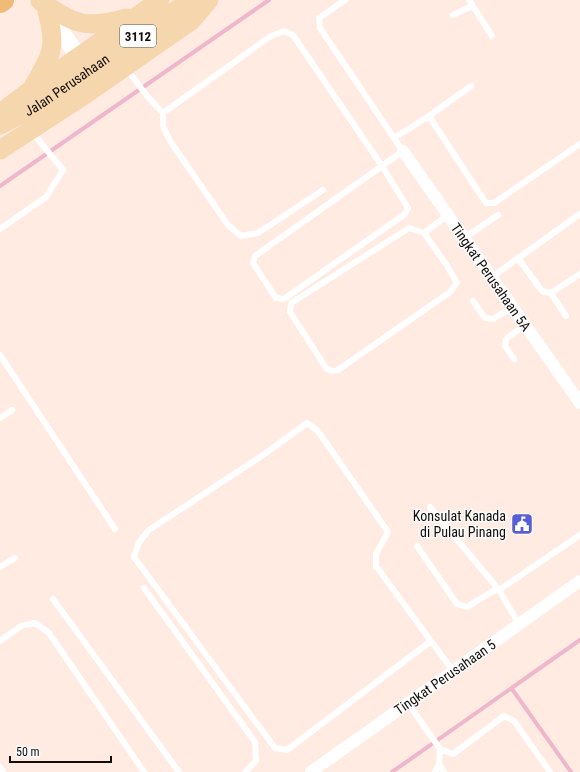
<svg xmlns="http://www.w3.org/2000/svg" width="580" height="772" font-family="'Roboto Condensed',sans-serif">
<rect width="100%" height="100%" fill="#ffebe2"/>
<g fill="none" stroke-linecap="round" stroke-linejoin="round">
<path stroke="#efb7cb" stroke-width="4" d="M0,186L269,0
M512,689L571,772
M392,772L580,640"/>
<path stroke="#fff" stroke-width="6" d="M345,0L319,18L320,28L394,138
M469,0L492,36
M453,15L472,6
M126,68L147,96L163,113L271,36L284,31L293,35L382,166L408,208L405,214L284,299L276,298L253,263L255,256L382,166L403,151L394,138L429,116L471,86
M163,113V126L170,141L228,225L241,236L258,233L323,190
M429,116L486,203H494L580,144
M0,229L46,197L63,170L32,132
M424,233L446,264L457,283L450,292L338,370L332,371L326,368L290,312L291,303L409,228L424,233L448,215
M464,238L498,215
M518,258L542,291L551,293L580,274
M492,277L580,214
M551,293L566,316
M473,301L485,318L493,319L513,307
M0,355L115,529
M514,359L505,346L506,339L525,325
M0,418L12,410
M417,546L457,604L467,607L493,591L499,590L430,507
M0,567L15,558
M144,588L255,742L256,761L245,772
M53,599L179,772
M519,624L499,590L580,535
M0,641L21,626L35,623L49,633L144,772
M431,641L287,750L275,748L134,557L139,542L149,530L266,453L307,423L318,431L388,532L376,554V566L453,671
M408,703L440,749L453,754L504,716L514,721L550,772
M439,764L444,772
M0,767L3,772
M435,772L439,764L440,749"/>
<path stroke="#fff" stroke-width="12" d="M403,151L580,403
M311,772L580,581"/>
<path stroke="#fff" stroke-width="17" d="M47,12L79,57L83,68"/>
<g stroke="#f5d6ad" stroke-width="19">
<path d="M40,1C75,24 85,30 127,18"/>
<path d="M34,85C52,54 57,47 47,12"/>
<path d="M0,113L31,90L160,0"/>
<path id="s1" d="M0,125L37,106L191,0"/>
<path d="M0,150L86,94L191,21L209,0"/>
</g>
<path stroke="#efbb77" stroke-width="22" d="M0,2L3,0"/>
</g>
<defs>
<g id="civic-square" transform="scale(1.15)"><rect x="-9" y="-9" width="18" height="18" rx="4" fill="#5a5ed6" stroke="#fdfdfd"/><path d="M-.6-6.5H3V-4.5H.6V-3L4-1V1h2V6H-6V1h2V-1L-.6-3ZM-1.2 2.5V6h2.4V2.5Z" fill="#fff"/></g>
</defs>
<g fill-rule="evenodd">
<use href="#civic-square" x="522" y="524"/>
</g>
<g text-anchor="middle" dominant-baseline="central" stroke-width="3" stroke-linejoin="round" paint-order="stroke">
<rect fill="#fdfdfd" stroke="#585452" stroke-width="1" x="120" y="25" width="36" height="22" rx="3"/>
<g font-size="13" font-weight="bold" fill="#120c09">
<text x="138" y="36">3112</text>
</g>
<g font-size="14" fill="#120c09" stroke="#fdfdfd">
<text stroke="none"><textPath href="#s1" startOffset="78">Jalan Perusahaan</textPath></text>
<text transform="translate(491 277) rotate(55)">Tingkat Perusahaan 5A</text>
<text transform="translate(445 677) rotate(-35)">Tingkat Perusahaan 5</text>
</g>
<g font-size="14" fill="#120c09" stroke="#fdfdfd" text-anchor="end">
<text x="506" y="516">Konsulat Kanada<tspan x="506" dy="16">di Pulau Pinang</tspan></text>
</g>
</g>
<path d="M10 756v6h101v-6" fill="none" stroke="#120c09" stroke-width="2"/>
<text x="16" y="756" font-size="12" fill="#120c09" stroke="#fdfdfd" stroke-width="3" paint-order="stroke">50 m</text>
</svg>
